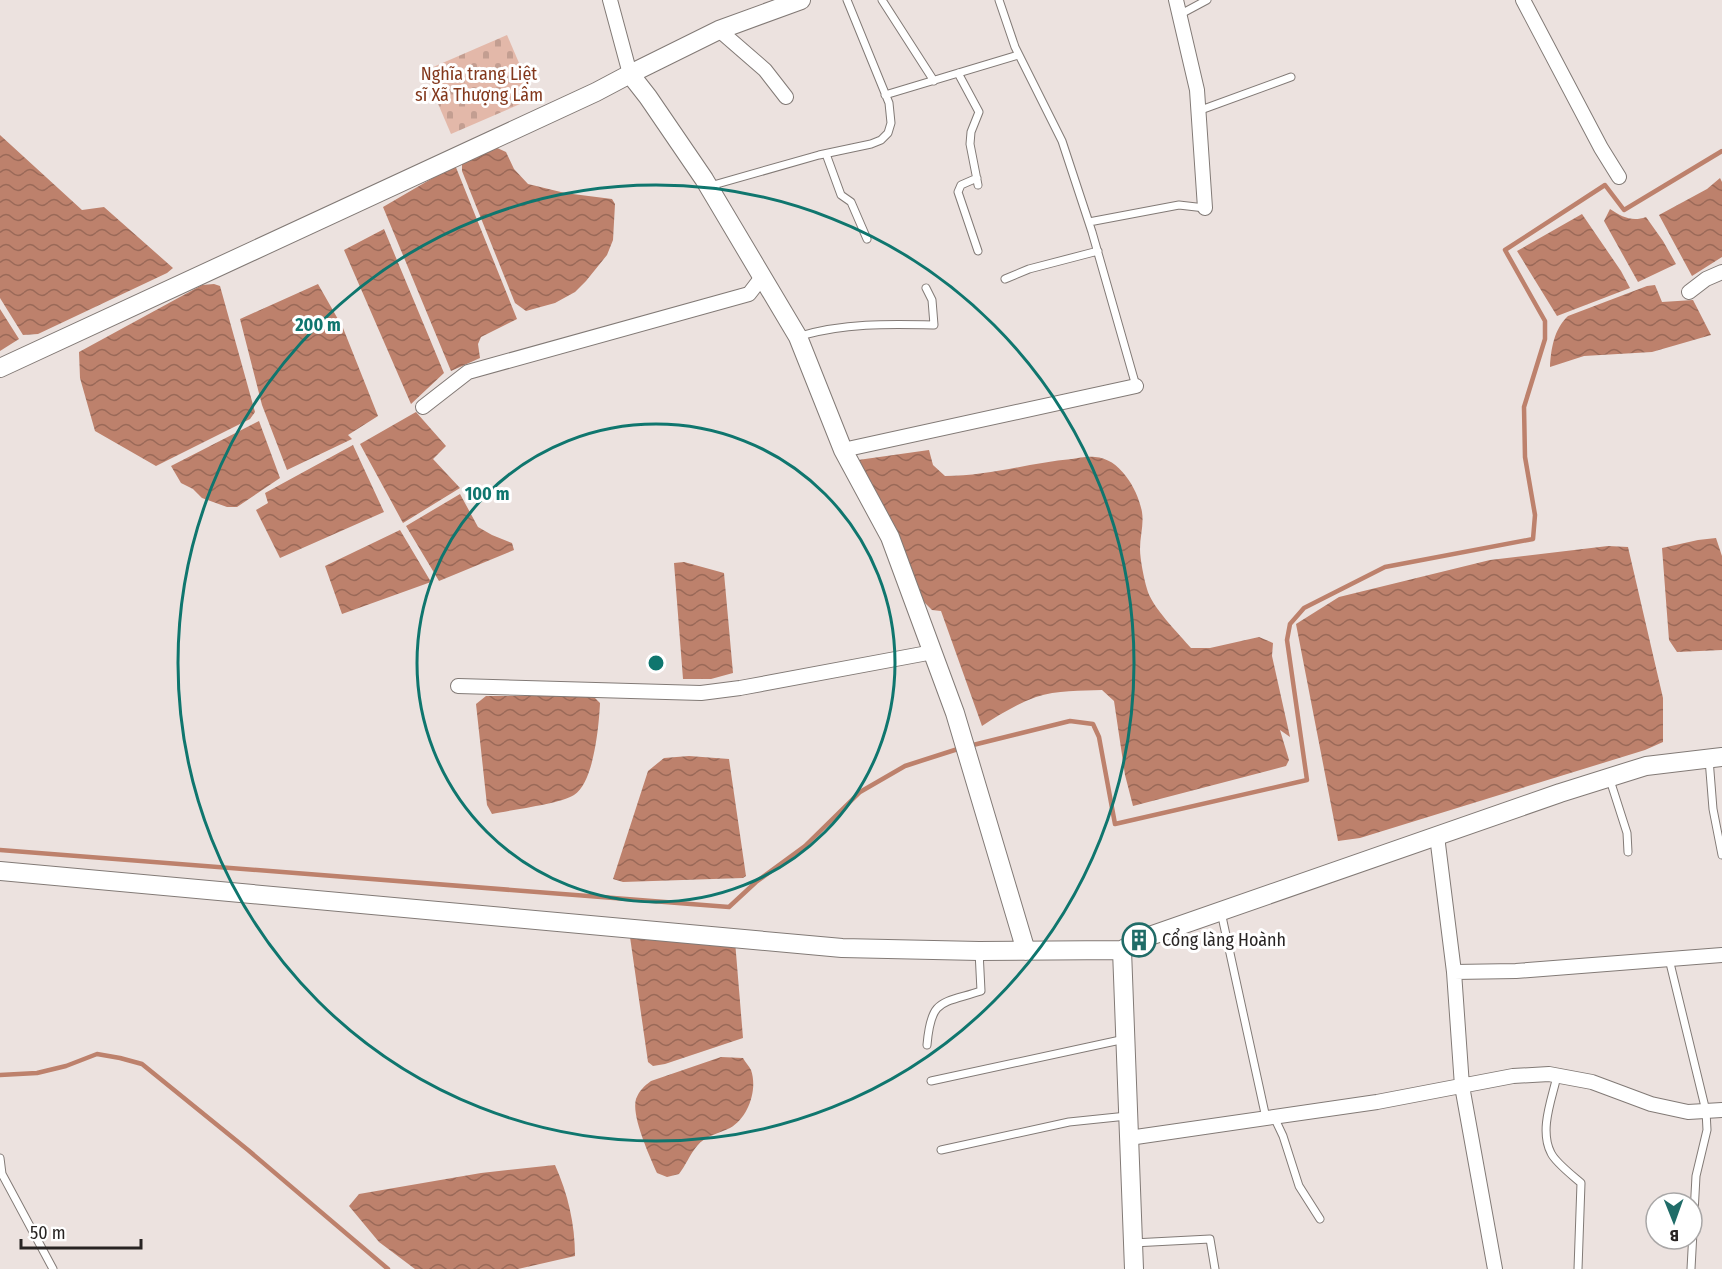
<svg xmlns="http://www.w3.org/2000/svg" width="1722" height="1269" font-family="'Fira Sans Condensed',sans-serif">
<defs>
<pattern id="cemetery-stones" width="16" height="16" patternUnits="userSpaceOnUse" patternTransform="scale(1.5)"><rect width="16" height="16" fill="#e3b8a9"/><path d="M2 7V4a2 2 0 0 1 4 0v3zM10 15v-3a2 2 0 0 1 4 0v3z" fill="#c39e91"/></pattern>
<pattern id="water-waves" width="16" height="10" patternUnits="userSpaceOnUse" patternTransform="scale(1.5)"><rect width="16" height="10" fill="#bd816c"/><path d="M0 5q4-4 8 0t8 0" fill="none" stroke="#9a6958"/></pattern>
</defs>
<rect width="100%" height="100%" fill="#ece2df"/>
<path fill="url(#cemetery-stones)" d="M507,35L534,98L451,134L424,71Z"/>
<path fill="url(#water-waves)" d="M0,135L82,210L104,207L173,268L167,273L38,334L23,335L0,298Z
M493,146L506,152L514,169L528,184L565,193L612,199L615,204L613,240L607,255L586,281L575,292L555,303L526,311L515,303L462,171V160Z
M455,165L517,319L481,337L478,344L480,358L451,371L383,207Z
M1720,178L1722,182V257L1692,276L1659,215L1707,189Z
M1610,209C1622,217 1632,222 1646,217L1663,241L1676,264L1638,282L1604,221Z
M1582,214L1621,271L1630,288L1557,316L1517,251Z
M384,229L444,373L411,404L344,250Z
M214,284L220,286L255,412L250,419L156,466L95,431L80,378L79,352L202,285Z
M318,284L343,328L378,416L348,435L352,439L287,470L262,405L240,319Z
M1655,285L1662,302L1693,300L1711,335L1652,352L1584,356L1550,367C1551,349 1554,329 1568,316L1647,286Z
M0,309L19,339L0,351Z
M416,412L446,446L433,459L460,488L403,523L360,444Z
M259,421L280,478L237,507H227L202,498L193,489L181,483L171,466Z
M353,445L384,512L280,558L256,510L268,503L265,493Z
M929,450L933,465L945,476C988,476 1029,463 1072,459C1079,458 1087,456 1095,457C1120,458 1138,490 1142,512C1144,525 1140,536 1140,549C1140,559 1144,579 1147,589C1151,606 1179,634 1191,648H1210L1259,637L1273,643L1272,656L1290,737L1280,730L1289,760L1286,766L1133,806L1125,775L1114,701L1102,690C1081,691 1057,690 1036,697C1017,704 999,715 982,726L941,611L932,610L924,602L888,516L858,460Z
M460,494L478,527L492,535L512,543L514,550L439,581L406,526Z
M400,530L431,582L342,614L325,566Z
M1716,538L1722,556V650L1677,652L1669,640L1662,548L1698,540Z
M1608,546L1628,547L1663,698V742L1645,750L1360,838L1338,841L1296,624L1339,597L1490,560Z
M684,562L724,573L733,673L711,679H683L674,563Z
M486,696H593L600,703C599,725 594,783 574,795C560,804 510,810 492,814L487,805L476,704Z
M689,756L729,759L746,876L743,878L623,882L613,879L648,771L664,758Z
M630,937L735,941L743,1038L665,1064L653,1066L648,1062Z
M721,1057L743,1058C745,1062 749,1066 751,1070C758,1090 748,1118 730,1128C718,1134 706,1135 697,1146C690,1154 686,1165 679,1174L667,1177L657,1173C650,1157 631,1116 636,1099C639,1091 644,1086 651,1081Z
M555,1165C568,1194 575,1224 575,1256L518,1269H415L379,1242L349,1206L359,1194L481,1173Z"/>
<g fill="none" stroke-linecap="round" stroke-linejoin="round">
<path stroke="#bd816c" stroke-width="4.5" d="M969,746L1070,721L1093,724L1099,737L1115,824L1307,780L1287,640L1290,624L1304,608L1385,567L1533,539L1535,515L1525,457L1524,407L1545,339V321L1505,250L1605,185L1624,210L1722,151
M0,850L729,907L756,882L805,846L860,792L905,766L961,748
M0,1075L37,1073L66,1066L97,1054L120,1058L142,1064L248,1150L388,1269"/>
<g stroke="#827a76" stroke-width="9">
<path id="lane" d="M882,0L934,81
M999,0L1015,47L1062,141L1092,232L1136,386
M1179,15L1207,0
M958,73L979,112L971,132L970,144L978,185
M885,95L1018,55
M1198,111L1291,77
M826,154L841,195L851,202L867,239
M977,178L961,185L958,192L978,251
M710,186L819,155L871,144L881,140L888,133L891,123L889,103L847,0
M1089,222L1179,205L1205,208
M1005,279L1029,269L1098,251
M800,336C845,323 887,324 934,325L932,300L926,288
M1709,759L1713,809L1722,855
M1610,780L1627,833L1628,852
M1221,912L1266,1118
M1669,959L1706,1111L1707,1130L1696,1176L1691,1269
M927,1045C931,998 941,1004 981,991L979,951
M1557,1076C1552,1099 1539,1130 1551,1153C1555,1162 1573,1176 1581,1183L1578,1269
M931,1081L1125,1039
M1274,1117L1283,1136L1299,1186L1320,1219
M941,1150L1069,1122L1127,1116
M0,1158L2,1174L53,1269
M1133,1243L1210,1239L1215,1269"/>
</g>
<g stroke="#827a76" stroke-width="16">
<path id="street" d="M610,0L630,74
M1176,0L1197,90L1205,208
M1523,0L1601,148L1619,177
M719,30L765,70L786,97
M1689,292L1706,279L1722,272
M423,407L468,372L749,294L762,277
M843,450L1136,386
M458,686L701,693L740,688L933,652
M1437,836L1454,972L1462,1086L1495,1269
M1454,972L1516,971L1722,955
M1129,1138L1377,1102L1513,1076L1549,1074L1592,1082L1651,1104L1688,1112L1722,1110"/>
</g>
<g stroke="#827a76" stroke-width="20">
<path id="secondary" d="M801,0L719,30L630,74L648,97L704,179L798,337L843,450L890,537L955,713L1026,951
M0,368L596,92L630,74
M0,871L842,948L979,951L1122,950L1137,941
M1141,939L1560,793L1646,766L1722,757
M1122,950L1134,1269"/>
</g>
<use href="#lane" stroke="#fff" stroke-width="7"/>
<use href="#street" stroke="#fff" stroke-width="14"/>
<use href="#secondary" stroke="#fff" stroke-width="18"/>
</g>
<g fill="none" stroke="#0f766e" stroke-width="3">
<circle cx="656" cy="663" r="239"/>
<circle cx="656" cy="663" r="478"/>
</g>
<defs>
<g id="building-ring" transform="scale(1.725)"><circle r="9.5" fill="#fff" stroke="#206c68" stroke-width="1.5"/><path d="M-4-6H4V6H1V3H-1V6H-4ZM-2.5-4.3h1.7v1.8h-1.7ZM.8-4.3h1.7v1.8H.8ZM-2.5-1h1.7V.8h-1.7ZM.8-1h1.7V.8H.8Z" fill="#206c68"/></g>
</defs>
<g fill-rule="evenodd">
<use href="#building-ring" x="1139" y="940"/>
</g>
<g text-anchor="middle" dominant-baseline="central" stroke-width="6" stroke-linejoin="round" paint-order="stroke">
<g font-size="18" fill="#83381c" stroke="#fff">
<text x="479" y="74">Nghĩa trang Liệt<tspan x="479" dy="21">sĩ Xã Thượng Lâm</tspan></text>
</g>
<g font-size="18" fill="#282423" stroke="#fff" text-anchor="start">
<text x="1162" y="940">Cổng làng Hoành</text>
</g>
</g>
<circle cx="656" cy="663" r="9" fill="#0f766e" stroke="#fff" stroke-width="3"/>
<g font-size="18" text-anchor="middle" font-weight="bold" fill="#0f766e" stroke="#fff" stroke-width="6" stroke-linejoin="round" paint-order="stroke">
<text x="318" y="331">200 m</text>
<text x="487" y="500">100 m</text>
</g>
<g transform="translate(1674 1221) rotate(179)"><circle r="28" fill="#ffffff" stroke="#a9a7a7" stroke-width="1.5"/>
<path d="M0-4.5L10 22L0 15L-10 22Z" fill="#206c68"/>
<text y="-9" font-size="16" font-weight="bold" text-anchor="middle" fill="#282423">B</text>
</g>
<path d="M21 1239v9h120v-9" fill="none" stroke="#282423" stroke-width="3"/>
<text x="30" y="1239" font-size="18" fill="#282423" stroke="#ffffff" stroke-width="4.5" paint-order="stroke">50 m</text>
</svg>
